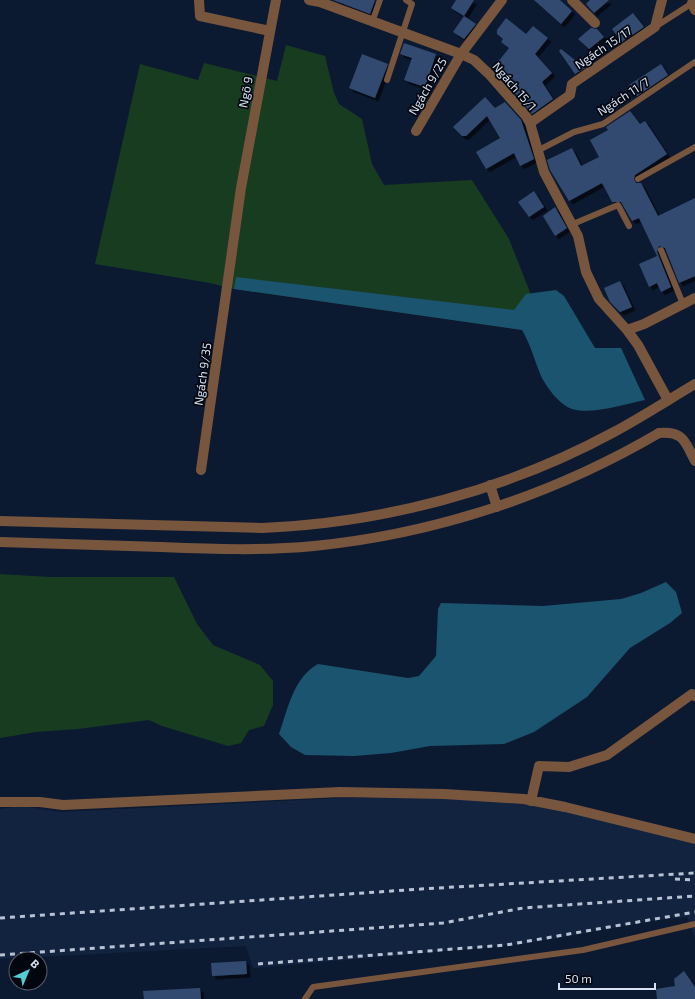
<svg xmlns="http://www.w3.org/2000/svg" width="695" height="999" font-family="'Exo 2',sans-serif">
<defs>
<filter id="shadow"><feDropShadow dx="3.5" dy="3.5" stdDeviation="0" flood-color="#0009"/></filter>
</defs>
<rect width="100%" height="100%" fill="#0c1a31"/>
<path fill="#122340" d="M340,798H457L527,802L695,841V938L687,917L658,920L523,944L253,968L246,946L0,959V809L21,806L61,812Z"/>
<path fill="#183c20" d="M286,45L325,56L334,93L339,104L362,119L372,164L384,185L472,180L509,239L546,333L234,289L210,283L95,264L140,64L198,80L204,63L277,81Z
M0,574L50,577H174L197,624L213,645L260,665L273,681V705L264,726L249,730L241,743L228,746L162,726L149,720L78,729L36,732L0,738Z"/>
<path fill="#1b546e" d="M236,277L514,310L526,294L556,290L564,296L595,348H621L645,400C626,404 591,415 572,409C560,405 548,389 542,378C535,363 531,345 522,330L234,289Z
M666,582L676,592L682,613L670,623L630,648L587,697L534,732L504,744L430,746L391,753L354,756L305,755L291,747L279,734C288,709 293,678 318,664L408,678L419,676L436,656L438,609L441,603L543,606L621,599L641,593Z"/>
<path fill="#324a70" filter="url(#shadow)" d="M333,0H375L370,14Z
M456,0H474L464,16L451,8Z
M534,0H560L572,11L561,24Z
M590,0H609L594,13L586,4Z
M633,13L644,27L622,42L612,29Z
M464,16L476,24L464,39L453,32Z
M506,18L526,34L533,26L548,38L535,54L552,73L542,82L553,99L532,114L494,67L509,48L501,42L503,39L497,34V30Z
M591,28L597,29L604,37L589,49L578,39Z
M404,43L436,54L425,87L404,80L412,58L400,54Z
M561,49L585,68L575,74L559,51Z
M362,54L388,64L375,98L349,88Z
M661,64L668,75L637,96L629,85Z
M485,97L495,108L505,102L521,120L534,159L520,166L514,153L486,169L476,152L500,138L487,116L466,136H462L453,127Z
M630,111L640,124L645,121L667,154L635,175L634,179L636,183H641L658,216L695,198V276L679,283L665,248L659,246L657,252L671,287L661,292L657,283L649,287L639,264L657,256L639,218L632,221L621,202H612L602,183L569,201L550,170L547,160L572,148L581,166L599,157L590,140L608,130L606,127Z
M534,191L544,207L529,217L518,202Z
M555,207L567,228L555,236L543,216Z
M620,281L632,307L620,312L610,302L604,288Z
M246,961L247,974L212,976L211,963Z
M684,971L695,987V999H657L656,989L675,986L674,979Z
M200,988L201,999H144L143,991Z"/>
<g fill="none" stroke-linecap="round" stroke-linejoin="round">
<path stroke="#78553d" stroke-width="6" d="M372,22L380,0
M655,27L694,2
M387,80L412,4L406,0
M537,151L574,132L603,124L695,62
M638,179L695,147
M573,224L618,205L629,226
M661,250L683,304
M305,999L313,987L583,950L695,924"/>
<path stroke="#78553d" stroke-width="10" d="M199,0L200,16L270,31
M309,0L320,2L461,54L474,60L489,74L526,116L530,123L544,172L578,236L586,272L599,299L627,330L638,345L668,400
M572,0L595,23
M692,3L695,10
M530,123L570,95L572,84L655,27L662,0
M416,131L461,54L502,0
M627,330L644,324L695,298
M659,433C684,431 685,442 695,461
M201,470L241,188L276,0
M531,801L539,766L569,767L607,755L692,694L695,696
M0,802H40L63,805L340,792L444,794L524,799L565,807L695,839"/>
<path stroke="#78553d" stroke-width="10" d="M490,485L497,507
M0,521L262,528C384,523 507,490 614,432C642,417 668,400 695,384
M0,542C54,544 107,545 161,547C212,549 263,551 314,546C436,534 555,494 659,433"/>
<path stroke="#b8c2d3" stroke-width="3" stroke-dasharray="5 5" stroke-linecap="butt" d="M675,879L695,880
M0,918L421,889L695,873
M0,955L443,923L523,908L695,896
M258,964L506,945L695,912"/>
</g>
<g text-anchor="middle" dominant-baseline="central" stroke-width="3.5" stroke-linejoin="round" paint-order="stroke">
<g font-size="12" fill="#d8e2f2" stroke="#02060f">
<text transform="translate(603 47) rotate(-34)">Ngách 15/17</text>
<text transform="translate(427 86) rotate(-60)">Ngách 9/25</text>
<text transform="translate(515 86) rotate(49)">Ngách 15/1</text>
<text transform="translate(245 92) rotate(-79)">Ngõ 9</text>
<text transform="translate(623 96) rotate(-33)">Ngách 11/7</text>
<text transform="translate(202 374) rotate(-82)">Ngách 9/35</text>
</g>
</g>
<g transform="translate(28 971) rotate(44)"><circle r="19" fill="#02060f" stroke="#585e6a"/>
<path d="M0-3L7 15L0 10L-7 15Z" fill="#52cdd0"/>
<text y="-6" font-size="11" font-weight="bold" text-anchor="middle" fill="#d8e2f2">B</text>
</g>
<path d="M559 983v6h96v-6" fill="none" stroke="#d8e2f2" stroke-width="2"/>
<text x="565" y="983" font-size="12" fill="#d8e2f2" stroke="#02060f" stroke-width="3" paint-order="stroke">50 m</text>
</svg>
